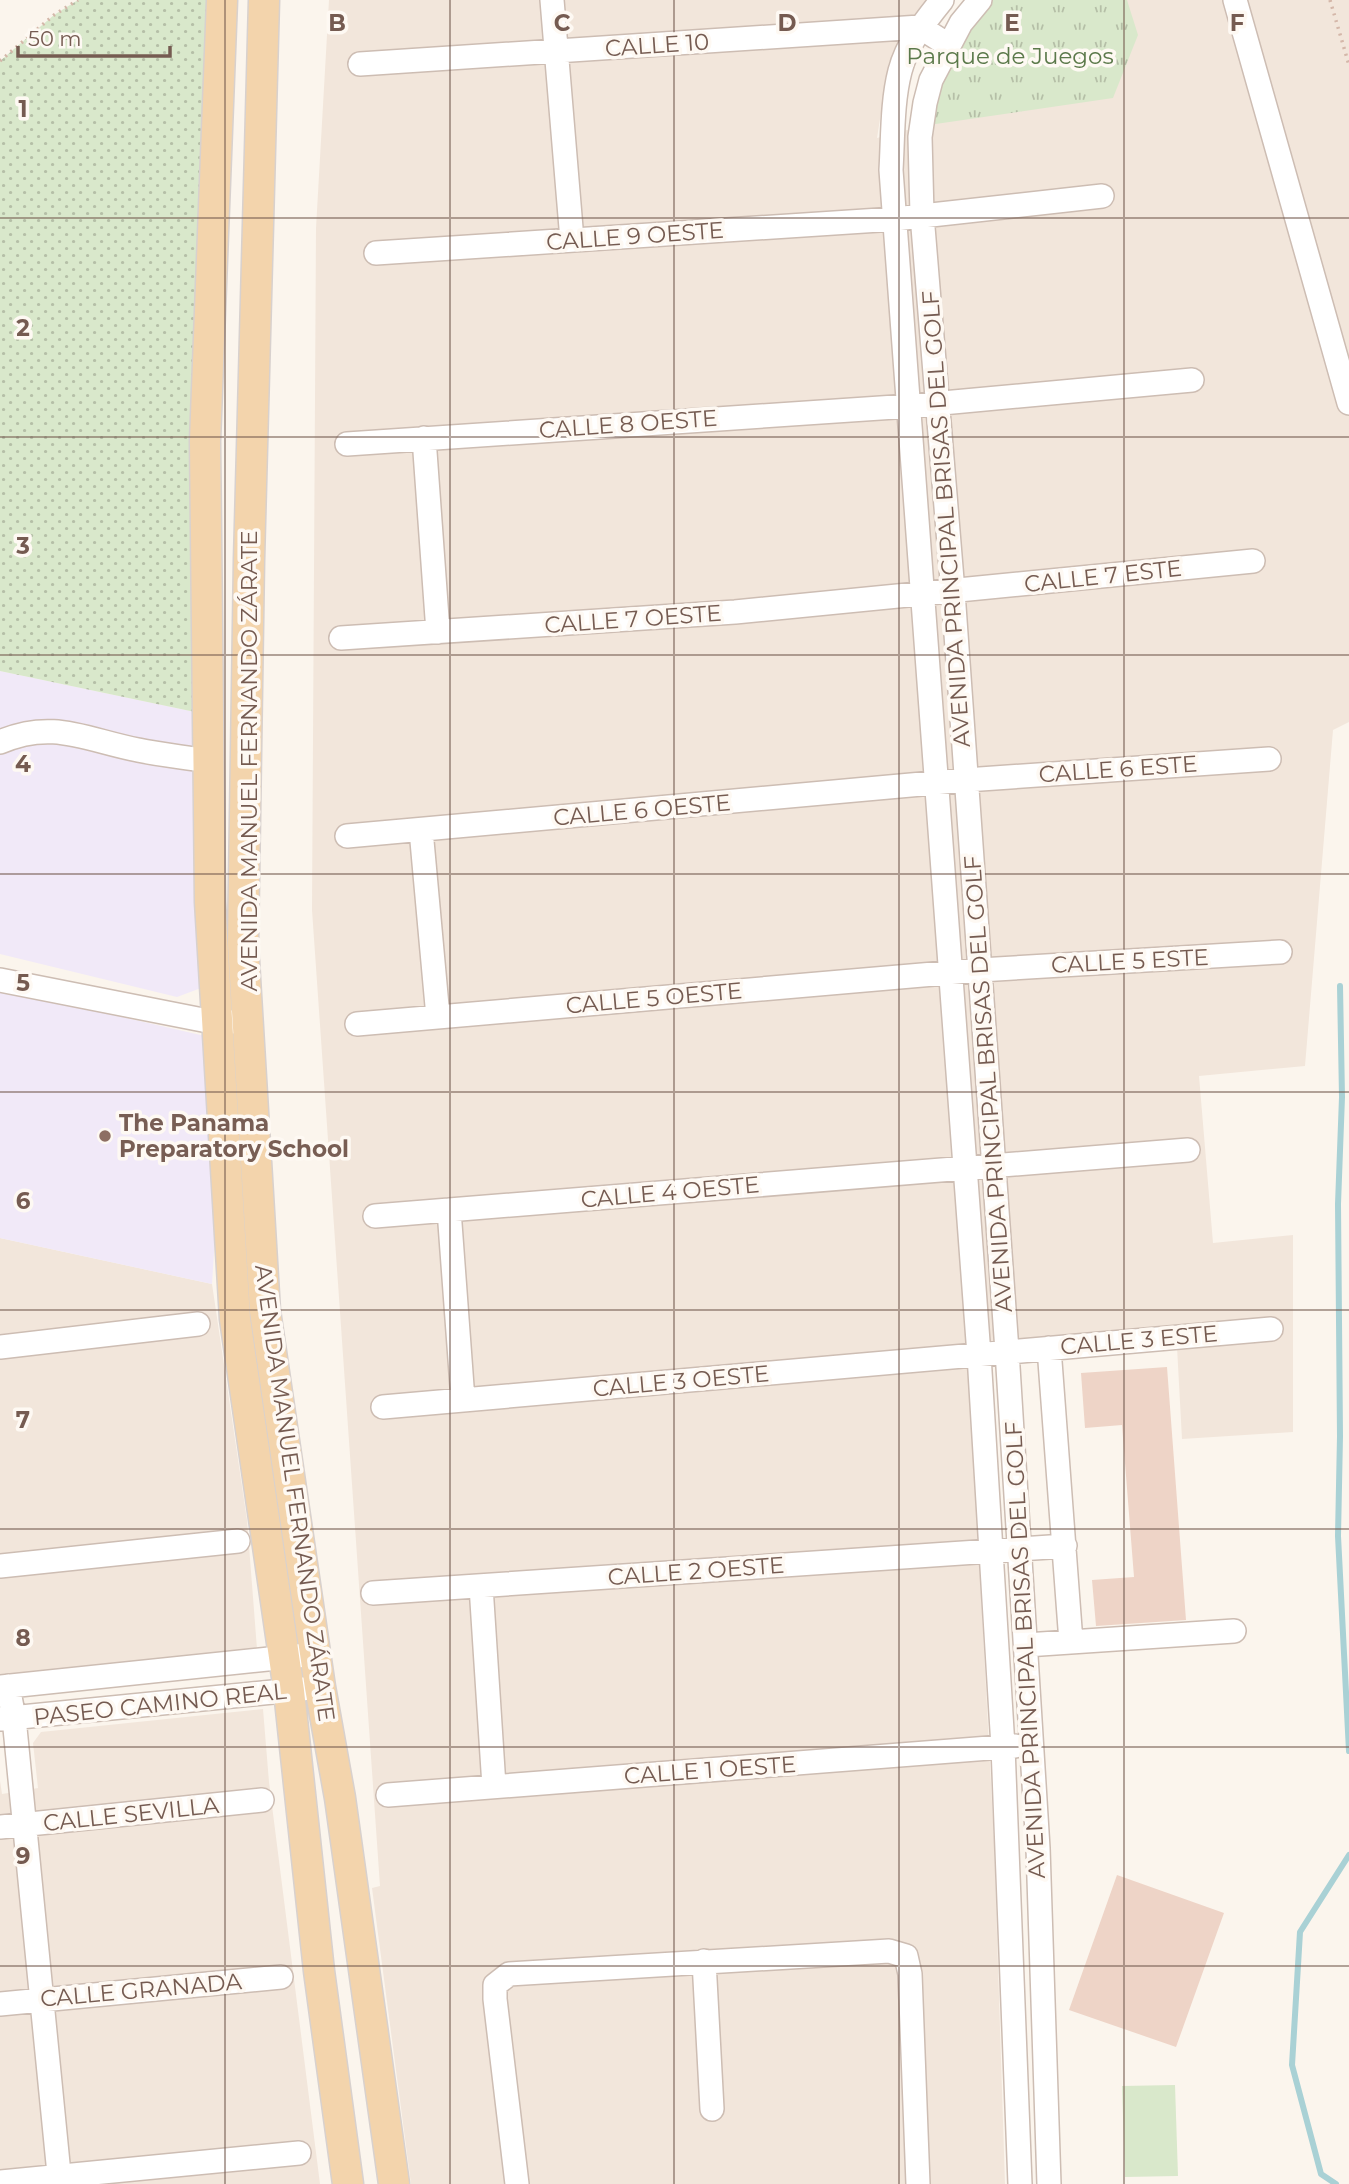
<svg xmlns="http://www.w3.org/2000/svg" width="1349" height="2184" font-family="Montserrat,sans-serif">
<defs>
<pattern id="grass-dots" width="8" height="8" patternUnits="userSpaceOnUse" patternTransform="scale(1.75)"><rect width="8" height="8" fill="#d9e8cb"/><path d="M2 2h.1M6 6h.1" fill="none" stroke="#b5bfa7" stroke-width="1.8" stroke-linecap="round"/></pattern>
<pattern id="park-tufts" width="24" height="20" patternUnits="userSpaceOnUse" patternTransform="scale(1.75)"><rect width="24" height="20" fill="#d9e8cb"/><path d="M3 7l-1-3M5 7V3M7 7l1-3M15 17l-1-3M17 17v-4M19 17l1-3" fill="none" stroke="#b5bfa7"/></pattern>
</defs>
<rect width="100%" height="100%" fill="#fbf5ed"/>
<path fill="#f2e6db" d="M329,0H930L889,62L877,138L922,126L1123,0H1349V722L1333,730L1305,1066L1199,1076L1213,1243L1293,1235V1432L1182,1439L1177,1347L969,1364L994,1841L1005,2184H411L372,1888L380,1886L312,910L316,228Z
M0,1238L212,1284L247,1520L257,1649L0,1675Z
M263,1709L269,1782L320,2184H0V1781L2,1794L38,1788L33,1743L41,1732Z"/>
<path fill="#f1e9f8" d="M0,671L195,712L201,988L177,997L0,954Z
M0,989L205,1036L215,1236L212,1284L0,1238Z"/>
<path fill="url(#grass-dots)" d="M78,0H222L195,712L0,671V61L54,15Z"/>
<path fill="url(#park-tufts)" d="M981,0H1127L1138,35L1113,98L922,126Z"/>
<path fill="#d9e8cb" d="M1175,2085L1178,2176L1125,2177L1122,2086Z"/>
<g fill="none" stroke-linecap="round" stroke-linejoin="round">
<path stroke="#a9d1d5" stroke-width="6" d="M1340,986L1342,1097L1338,1204L1340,1436L1338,1536L1349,1751
M1336,2184L1321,2174L1292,2065L1300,1932L1349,1855"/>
</g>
<path fill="#eed4c7" d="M1167,1367L1186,1620L1096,1626L1092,1580L1134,1577L1122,1425L1085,1428L1081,1373Z
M1117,1875L1224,1913L1176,2047L1069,2010Z"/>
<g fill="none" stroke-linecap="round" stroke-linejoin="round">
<g stroke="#cdbdb3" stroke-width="26">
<path id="minor" d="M552,0L572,240
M942,0C925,21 907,44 900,71C892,102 893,137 891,170L979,1355L1003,1747L1020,2184
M980,0L961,23L931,80L925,103L920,137L922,215L953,592L1007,1351L1038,1848L1049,2184
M1235,0L1349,403
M360,64L920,27L948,45
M376,253L895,219L1102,196
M424,438L438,632
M347,444L910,406L1192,380
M341,638L735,612L1253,561
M0,742C53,719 86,740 138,750C161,755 185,757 208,761
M421,830L438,1017
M347,836L966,780L1269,759
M0,980L218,1023L232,1022
M357,1024L980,970L1280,952
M449,1210L463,1400
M375,1216L1188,1150
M0,1347L198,1324
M1049,1348L1071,1642
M383,1407L1271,1329
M0,1566L238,1541
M481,1586L494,1786
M373,1593L1065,1546
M1026,1645L1234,1631
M8,1686L14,1718L60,2184
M0,1687L316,1654
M0,1719L303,1689
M388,1795L1015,1746
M0,1827L262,1800
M704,1961L712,2109
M0,2004L281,1977
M0,2182L299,2153
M517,2184L495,1999V1985L509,1974L889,1951L906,1956L910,1974L918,2184"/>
</g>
<g stroke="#d8d1ce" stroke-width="33">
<path id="major" d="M222,0L205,441L210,902L235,1319L289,1691L319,1971L348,2184
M264,0L249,560L243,944L265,1311L320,1687L340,1798L394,2184"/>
</g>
<path stroke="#d4b7a9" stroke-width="3.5" stroke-dasharray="2 5" stroke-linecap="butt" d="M1330,0L1349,65
M0,61L54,15L78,0"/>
<use href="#minor" stroke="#fff" stroke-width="23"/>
<use href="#major" stroke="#f3d4ac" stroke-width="30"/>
</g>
<path fill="none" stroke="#755b51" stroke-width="2" stroke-opacity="0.55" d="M225,0V2184M450,0V2184M674,0V2184M899,0V2184M1124,0V2184M0,218H1349M0,437H1349M0,655H1349M0,874H1349M0,1092H1349M0,1310H1349M0,1529H1349M0,1747H1349M0,1966H1349"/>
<circle fill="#8d6e63" stroke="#fef9f3" stroke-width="2.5" cx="105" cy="1136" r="7"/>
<g text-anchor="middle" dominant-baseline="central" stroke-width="7" stroke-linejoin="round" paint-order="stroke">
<g font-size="23" fill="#755b51" stroke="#fef9f3">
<text transform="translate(657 45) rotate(-4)">CALLE 10</text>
<text transform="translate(635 236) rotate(-4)">CALLE 9 OESTE</text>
<text transform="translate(628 424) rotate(-4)">CALLE 8 OESTE</text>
<text transform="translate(946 519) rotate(-94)">AVENIDA PRINCIPAL BRISAS DEL GOLF</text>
<text transform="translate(1103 576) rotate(-6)">CALLE 7 ESTE</text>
<text transform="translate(633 619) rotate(-4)">CALLE 7 OESTE</text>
<text transform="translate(249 761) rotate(-90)">AVENIDA MANUEL FERNANDO ZÁRATE</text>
<text transform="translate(1118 769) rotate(-4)">CALLE 6 ESTE</text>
<text transform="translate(642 810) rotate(-5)">CALLE 6 OESTE</text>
<text transform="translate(1130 961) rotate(-3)">CALLE 5 ESTE</text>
<text transform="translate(654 998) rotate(-5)">CALLE 5 OESTE</text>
<text transform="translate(988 1084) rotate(-94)">AVENIDA PRINCIPAL BRISAS DEL GOLF</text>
<text transform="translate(670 1192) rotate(-5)">CALLE 4 OESTE</text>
<text transform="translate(1139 1340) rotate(-5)">CALLE 3 ESTE</text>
<text transform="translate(681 1381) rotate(-5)">CALLE 3 OESTE</text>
<text transform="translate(295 1493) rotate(82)">AVENIDA MANUEL FERNANDO ZÁRATE</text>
<text transform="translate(696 1571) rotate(-4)">CALLE 2 OESTE</text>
<text transform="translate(1025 1650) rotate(-93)">AVENIDA PRINCIPAL BRISAS DEL GOLF</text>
<text transform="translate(160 1704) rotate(-6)">PASEO CAMINO REAL</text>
<text transform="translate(710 1770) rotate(-4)">CALLE 1 OESTE</text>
<text transform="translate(131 1814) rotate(-6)">CALLE SEVILLA</text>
<text transform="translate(141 1990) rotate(-5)">CALLE GRANADA</text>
</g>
<g font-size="23" fill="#5b794a" stroke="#fef9f3">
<text x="1010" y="56">Parque de Juegos</text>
</g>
<g font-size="23" font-weight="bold" fill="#785e54" stroke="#fef9f3" text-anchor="start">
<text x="119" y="1123">The Panama<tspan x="119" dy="26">Preparatory School</tspan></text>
</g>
</g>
<g font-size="23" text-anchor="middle" font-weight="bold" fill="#755b51" stroke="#fef9f3" stroke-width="7" stroke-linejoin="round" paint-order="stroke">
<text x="337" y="31">B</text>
<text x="562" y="31">C</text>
<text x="787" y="31">D</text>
<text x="1012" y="31">E</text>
<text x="1237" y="31">F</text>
<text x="23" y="117">1</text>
<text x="23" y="336">2</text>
<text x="23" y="554">3</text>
<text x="23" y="772">4</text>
<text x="23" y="991">5</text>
<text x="23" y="1209">6</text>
<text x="23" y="1428">7</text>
<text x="23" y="1646">8</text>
<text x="23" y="1864">9</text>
</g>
<path d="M18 46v10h152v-10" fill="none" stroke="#755b51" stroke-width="3.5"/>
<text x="28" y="46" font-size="21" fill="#755b51" stroke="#fef9f3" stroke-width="5" paint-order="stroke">50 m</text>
</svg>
